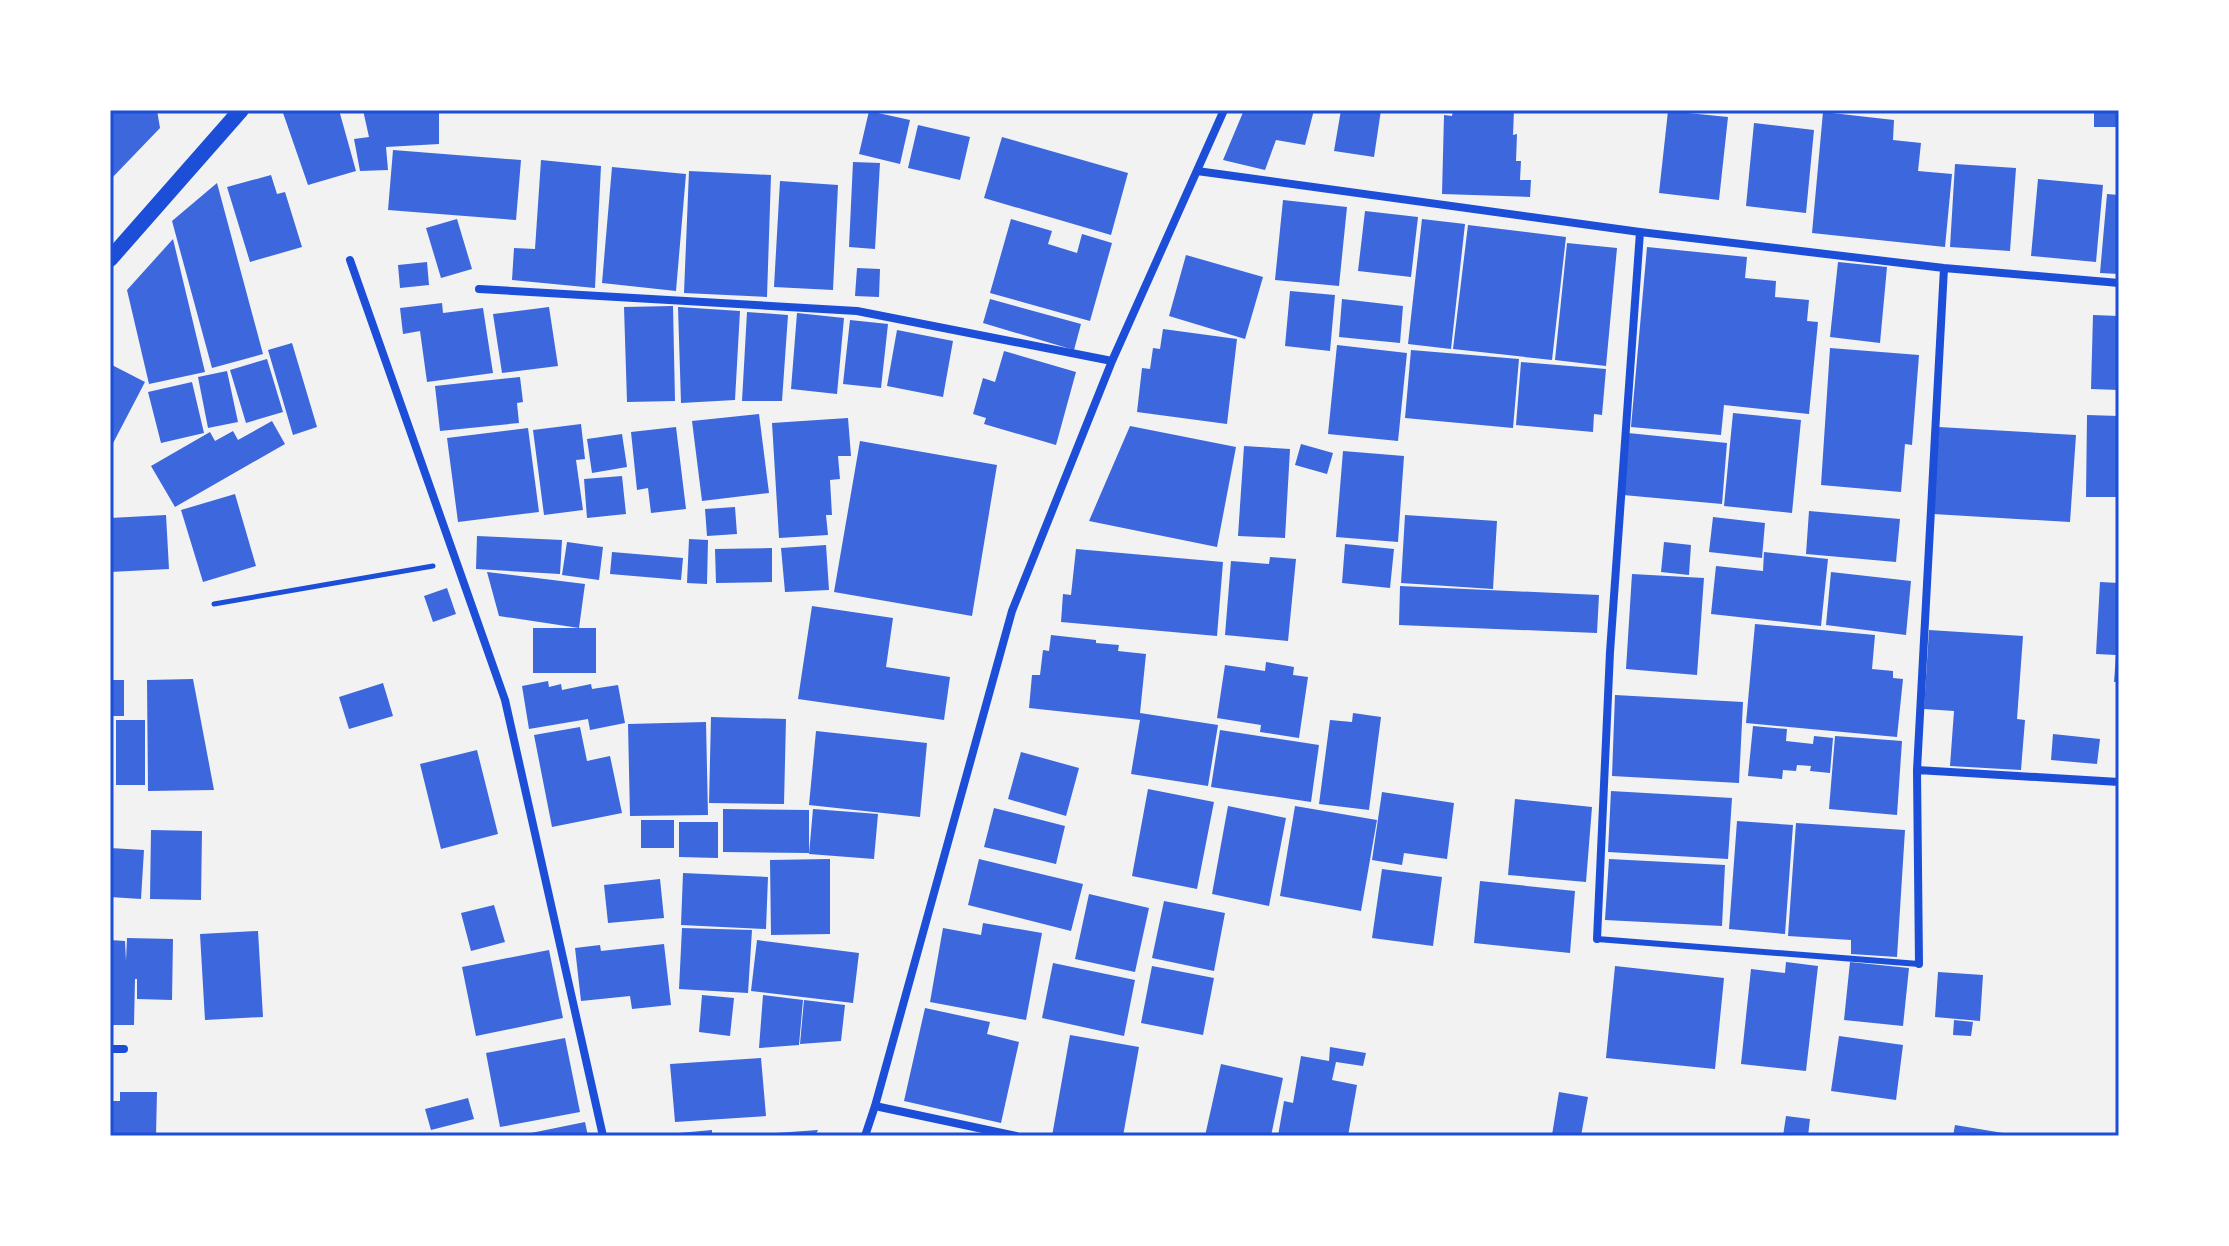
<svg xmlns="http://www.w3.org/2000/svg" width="2229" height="1246" font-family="Barlow,sans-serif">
<rect width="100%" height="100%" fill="#f2f2f2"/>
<path fill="#3d67dc" d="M110,110H157L160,128L110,180Z
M282,110H339L356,171L308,185Z
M363,110L439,113V144L386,147L388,170L360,171L354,139L369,137Z
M1244,110H1314L1305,145L1276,140L1265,170L1223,160Z
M1341,110H1381L1374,157L1334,151Z
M1453,110H1514L1513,135L1517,134L1516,161H1521L1520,180H1531L1530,197L1442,194L1444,115L1452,116Z
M2094,110H2119V127H2094Z
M869,111L910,120L900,164L859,154Z
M1668,111L1728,117L1719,200L1659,193Z
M1823,112L1894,120L1893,140L1921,143L1918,171L1952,174L1945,247L1812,233Z
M1754,123L1814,130L1806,213L1746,206Z
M918,125L970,137L960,180L908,168Z
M1002,137L1128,173L1111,235L984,198Z
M393,150L521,160L516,220L388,210Z
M541,160L601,166L595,288L512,280L514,248L535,249Z
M853,162L880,163L875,249L849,247Z
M1955,164L2016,168L2010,251L1950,247Z
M612,167L686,174L676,291L602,283Z
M689,171L771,175L767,297L684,293Z
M271,175L277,194L285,192L302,247L250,262L227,187Z
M2038,179L2103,185L2096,262L2031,256Z
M780,181L838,185L833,290L774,287Z
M217,183L263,354L212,368L172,221Z
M2107,194L2119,195V274L2100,273Z
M1283,200L1347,207L1339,286L1275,280Z
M1365,211L1418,217L1411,277L1358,271Z
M457,219L472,269L441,278L426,228Z
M1011,219L1052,231L1048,244L1077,253L1082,234L1112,243L1090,321L990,293Z
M1422,219L1465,224L1451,349L1408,344Z
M1468,225L1566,237L1552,360L1453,349Z
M173,239L205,372L149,384L127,290Z
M1567,243L1617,248L1606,366L1555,360Z
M1647,247L1747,257L1745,278L1776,281L1775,297L1809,300L1807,321L1818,322L1809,414L1724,405L1721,435L1631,427Z
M1186,255L1263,277L1245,339L1169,316Z
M427,262L429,285L400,288L398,265Z
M1838,262L1887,267L1880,343L1830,337Z
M857,268L880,269L879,297L855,296Z
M1290,291L1335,295L1330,351L1285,346Z
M990,299L1081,324L1074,350L983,323Z
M1342,299L1403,306L1400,343L1339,337Z
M442,303L443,313L483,308L493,373L427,382L420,331L403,334L400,308Z
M673,306L675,401L627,402L624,307Z
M549,307L558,366L502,373L493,314Z
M678,307L740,311L735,400L681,403Z
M747,312L788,315L782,401H742Z
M797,313L844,318L837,394L791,389Z
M2093,315L2119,316V390L2091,389Z
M850,320L888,324L881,388L843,384Z
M1163,329L1237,339L1227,424L1137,412L1142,368L1150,369L1153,348L1160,349Z
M897,330L953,341L943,397L887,386Z
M292,343L317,427L293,435L268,350Z
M1337,345L1407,353L1398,441L1328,434Z
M1830,348L1919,355L1912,445L1905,444L1901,492L1821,485Z
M1411,350L1519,359L1513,428L1405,418Z
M1004,351L1076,372L1056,445L984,424L986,418L973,414L983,378L995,382Z
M267,359L283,412L246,423L230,370Z
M1521,362L1606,369L1602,415L1594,414L1593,432L1516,425Z
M110,364L145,382L110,449Z
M227,371L238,422L208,428L198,377Z
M520,377L523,402L517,403L519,423L440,431L435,386Z
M192,382L204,433L161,443L148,392Z
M1733,413L1801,420L1792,513L1724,506Z
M759,414L769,493L702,501L692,421Z
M2087,415L2119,416V497H2086Z
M848,418L851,456H838L840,479L830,480L832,515H826L828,535L779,538L772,423Z
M272,421L285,444L175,507L151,466L210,432L215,441L233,431L238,440Z
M581,424L585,459L576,460L583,510L544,515L533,430Z
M1130,426L1236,447L1217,547L1089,521Z
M676,427L686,509L651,513L648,488L637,490L631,432Z
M1939,427L2076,435L2070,522L1933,514Z
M528,428L539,512L458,522L447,438Z
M1628,433L1727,443L1722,504L1623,495Z
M622,434L627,467L592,473L587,439Z
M860,441L997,465L972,616L834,592Z
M1301,444L1333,453L1327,474L1295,465Z
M1244,446L1290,449L1285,538L1238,536Z
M1343,451L1404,456L1398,542L1336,537Z
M622,476L626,514L587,518L584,479Z
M235,494L256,566L203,582L181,510Z
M735,507L737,534L707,536L705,509Z
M1809,511L1900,519L1896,562L1806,554Z
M166,515L169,569L110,572V518Z
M1405,515L1497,521L1493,589L1401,583Z
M1713,517L1765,523L1762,558L1709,552Z
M477,536L562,540L560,574L476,569Z
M689,539L708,540L707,584L687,583Z
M567,542L603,547L599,580L562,575Z
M1664,542L1691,545L1689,575L1661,572Z
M1345,544L1394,549L1390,588L1342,583Z
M826,545L829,590L785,592L781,548Z
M772,548V582L716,583L715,549Z
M1076,549L1223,562L1217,636L1061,622L1063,594L1071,595Z
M612,552L683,558L681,580L610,574Z
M1764,552L1828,559L1821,626L1711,614L1716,566L1763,571Z
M1270,557L1296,559L1288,641L1225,635L1231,561L1269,564Z
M487,572L585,584L579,628L499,616Z
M1831,572L1911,581L1906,635L1826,625Z
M1632,574L1704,578L1697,675L1626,669Z
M2100,582L2119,583V682H2114L2116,655L2096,654Z
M1400,586L1599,595L1597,633L1399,625Z
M447,588L456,614L433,622L424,596Z
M812,606L893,618L886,667L950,677L944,720L798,699Z
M1755,624L1875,635L1872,669L1893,671V678L1903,679L1897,737L1746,723Z
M533,628H596V673H533Z
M1929,630L2023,636L2017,719L2025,720L2021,770L1950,766L1954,711L1924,709Z
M1051,635L1096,640V643L1119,645L1118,651L1146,654L1140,713L1218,725L1208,786L1131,774L1140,720L1029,708L1032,675H1040L1043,650L1049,651Z
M1266,662L1294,667L1293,675L1308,677L1299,738L1260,732L1261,725L1217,718L1225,665L1265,671Z
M193,679L214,790L148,791L147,680Z
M110,680H124V716H113V731H110Z
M548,681L549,687L561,684L562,690L591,684L592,689L618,685L625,723L590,730L588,719L529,729L522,686Z
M383,683L393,716L349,729L339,697Z
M1615,695L1743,702L1739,783L1612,776Z
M1353,713L1381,717L1369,810L1319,804L1330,720L1352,722Z
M711,717L786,719L784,804L709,803Z
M116,720H145V785H116Z
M706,722L708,815L630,816L628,724Z
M1753,726L1787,729L1786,741L1813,744L1814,736L1833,738L1830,773L1810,771L1811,766L1797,765L1796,771L1783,770L1782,779L1748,776Z
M580,727L587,761L610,756L622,813L552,827L534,735Z
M1220,730L1319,745L1311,802L1211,787Z
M816,731L927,743L920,817L809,805Z
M2053,734L2100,739L2097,764L2051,760Z
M1835,736L1902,741L1897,815L1829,809Z
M477,750L498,834L441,849L420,764Z
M1021,752L1079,768L1066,816L1008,799Z
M1148,789L1214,802L1197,889L1132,876Z
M1611,791L1732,798L1728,859L1608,852Z
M1382,792L1454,803L1447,859L1404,853L1402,865L1372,860Z
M1515,799L1592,807L1586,882L1508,875Z
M1228,806L1286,818L1269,906L1212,894Z
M1295,806L1377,820L1361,911L1280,896Z
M994,808L1065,826L1056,864L984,847Z
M723,809L809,810V853L723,852Z
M813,809L878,814L874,859L809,854Z
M641,820H674V848H641Z
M1737,821L1793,825L1785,934L1729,929Z
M679,822H718V858L679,857Z
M1796,823L1905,830L1897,957L1851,954V940L1788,936Z
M151,830L202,831L201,900L150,899Z
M110,848L144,850L141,899L110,897Z
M830,859V934L771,935L770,860Z
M979,859L1083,884L1071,931L968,905Z
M1609,859L1725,865L1722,926L1605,920Z
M1382,869L1442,877L1433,946L1372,938Z
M683,873L768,877L766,929L681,925Z
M660,879L664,918L608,923L604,885Z
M1480,881L1575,891L1570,953L1474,943Z
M1089,894L1149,908L1135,972L1075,959Z
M1164,901L1225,913L1214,971L1152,958Z
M494,905L505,942L471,951L461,913Z
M983,923L1042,933L1026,1020L930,1002L943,928L981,935Z
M682,928L752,930L748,993L679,989Z
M258,931L263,1017L205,1020L200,934Z
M127,938L173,939L172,1000L137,999V979H135L134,1025H110V940L125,941L126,961Z
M757,940L859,953L853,1003L751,991Z
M664,944L671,1005L632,1009L630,996L581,1001L575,948L600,945L601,951Z
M549,950L563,1018L476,1036L462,967Z
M1786,962L1818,966L1806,1071L1741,1064L1751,969L1785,973Z
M1850,962L1909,968L1903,1026L1844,1020Z
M1053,963L1135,980L1124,1036L1042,1018Z
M1152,966L1214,978L1203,1035L1141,1023Z
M1615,966L1724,978L1715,1069L1606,1058Z
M1938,972L1983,975L1980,1021L1935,1017Z
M702,995L734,998L730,1036L699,1032Z
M763,995L803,1000L799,1045L759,1048Z
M804,1000L845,1005L841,1041L800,1044Z
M925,1008L990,1022L987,1034L1019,1042L1001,1123L904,1101Z
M1954,1020L1973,1022L1971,1036L1953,1035Z
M1070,1035L1139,1047L1123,1136H1052Z
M1839,1036L1903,1045L1896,1100L1831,1091Z
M565,1038L580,1112L500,1127L486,1053Z
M1330,1047L1366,1053L1363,1066L1336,1062L1332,1080L1357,1085L1348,1136H1278L1284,1101L1293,1103L1301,1056L1329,1061Z
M761,1058L766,1116L675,1122L670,1064Z
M1221,1064L1283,1078L1271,1136H1205Z
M120,1092H157L156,1136H110V1101H120Z
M1559,1092L1588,1097L1581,1136L1552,1135Z
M468,1098L474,1119L431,1130L425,1109Z
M1786,1116L1810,1119L1808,1136H1783Z
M585,1122L588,1136H532L531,1133Z
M1955,1125L2009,1134L2008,1136H1953Z
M712,1130V1136H668V1134Z
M818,1130L815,1136H762V1134Z"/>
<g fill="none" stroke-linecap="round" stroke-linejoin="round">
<path stroke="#1d4ed8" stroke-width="5" d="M214,604L433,566"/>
<path stroke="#1d4ed8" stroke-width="6" d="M1597,939L1919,964"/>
<path stroke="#1d4ed8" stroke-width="8" d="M1197,171L1640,232L1944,268L2119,283
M350,260L505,700L603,1136
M479,289L857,311L1112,361
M1917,770L2119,782
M1597,939L1610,652L1640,232
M1919,964L1917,770L1944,268
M110,1049H124
M875,1106L1016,1136
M865,1136L875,1106L1012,611L1112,361L1224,110"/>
<path stroke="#1d4ed8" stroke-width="16" d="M110,259L241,110"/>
</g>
<rect width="2229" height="1246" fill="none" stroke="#ffffff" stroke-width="224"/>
<rect x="112" y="112" width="2005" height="1022" fill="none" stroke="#1d4ed8" stroke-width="3"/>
</svg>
